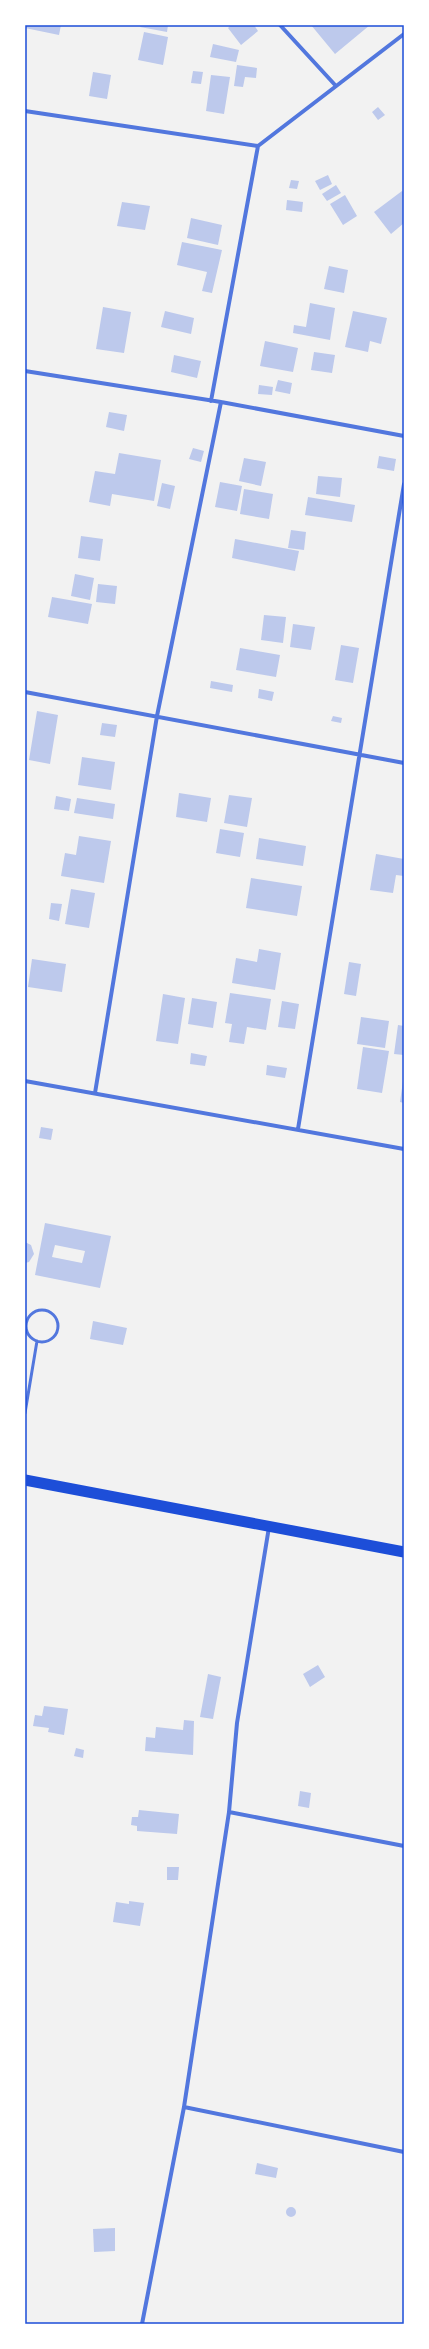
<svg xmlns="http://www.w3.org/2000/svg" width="429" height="2349" font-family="'Public Sans',sans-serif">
<rect width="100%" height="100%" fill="#f2f2f2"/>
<path fill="#bdc9ec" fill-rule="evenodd" d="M25,25H61L59,35L25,28Z
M141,25H168L167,32L140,27Z
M231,25H254L258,31L241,45L228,28Z
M311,25H370L335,54Z
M144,32L168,37L163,65L138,60Z
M213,44L239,50L236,62L210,57Z
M237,65L257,68L256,78L245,77L243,87L234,86Z
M193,71L203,72L201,84L191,83Z
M93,72L111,75L107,99L89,96Z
M211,75L230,77L224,114L206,111Z
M378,107L385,115L378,120L372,112Z
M328,175L332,184L320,190L315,181Z
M291,180L299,181L297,189L289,188Z
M336,185L341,193L327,201L322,194Z
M402,191L404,193V223L391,234L374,212Z
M345,195L357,216L343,225L330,204Z
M287,200L303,202L302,212L286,210Z
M122,202L150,206L145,230L117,226Z
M191,218L222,225L218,245L187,238Z
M182,242L222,250L212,293L202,291L207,272L177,265Z
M329,266L348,270L344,293L324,289Z
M310,303L335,308L330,340L293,333L294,325L306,327Z
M103,307L131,312L124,353L96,349Z
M165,311L194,318L191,334L161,327Z
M353,311L387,318L381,344L370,341L368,352L345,347Z
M265,341L298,348L293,372L260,366Z
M314,352L335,355L332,373L311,370Z
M174,355L201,361L197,378L171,372Z
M278,380L292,383L290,394L275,391Z
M259,385L273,387L272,395L258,394Z
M109,412L127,415L124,431L106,427Z
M193,448L204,451L201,462L189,459Z
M119,453L161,460L154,501L112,494L110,506L89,502L95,471L115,474Z
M379,456L396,459L394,471L377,468Z
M244,458L266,462L261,486L239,481Z
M318,476L342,478L340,497L316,494Z
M220,482L242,486L237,511L215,507Z
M162,483L175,486L170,509L157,506Z
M244,489L273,494L269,519L240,514Z
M308,497L355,505L352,522L305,515Z
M291,530L306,532L304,550L288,548Z
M81,536L103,539L100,561L78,558Z
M235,539L299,551L295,571L232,558Z
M75,574L94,578L90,600L71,596Z
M98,584L117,586L115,604L96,602Z
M52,597L92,604L88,624L48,617Z
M264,615L286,617L283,643L261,640Z
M293,624L315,627L311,650L290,647Z
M341,645L359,648L353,683L335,680Z
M240,648L280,655L276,677L236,670Z
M211,681L233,685L232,692L210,688Z
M259,689L274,692L272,701L258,698Z
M37,711L58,715L50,764L29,760Z
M333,716L342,718L341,723L331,721Z
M102,723L117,725L115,737L100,735Z
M82,757L115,762L111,790L78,785Z
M179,793L211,798L207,822L176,817Z
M229,795L252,798L247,827L224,823Z
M56,796L71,799L69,811L54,809Z
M77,798L115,804L113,819L74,813Z
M220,829L244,833L240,857L216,853Z
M79,836L111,841L104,883L61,876L65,853L76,855Z
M259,838L306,846L303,866L256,859Z
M376,854L404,859V876L396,875L393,893L370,890Z
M251,878L302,886L297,916L246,908Z
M71,889L95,893L89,928L65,924Z
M51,903L62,904L59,921L49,919Z
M259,949L281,953L275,990L232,983L236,958L257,962Z
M32,959L66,964L62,992L28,987Z
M349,962L361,964L356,996L344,994Z
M230,993L271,999L266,1030L247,1027L244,1044L229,1042L232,1024L225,1023Z
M163,994L185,998L178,1044L156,1041Z
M192,998L217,1002L213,1028L188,1024Z
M282,1001L299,1004L295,1029L278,1027Z
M361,1017L389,1021L385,1048L357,1044Z
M398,1025L404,1026V1055L394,1054Z
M363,1047L389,1051L382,1093L357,1089Z
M191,1053L207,1056L205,1066L190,1064Z
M267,1065L287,1068L285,1078L266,1075Z
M403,1081H404V1103L400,1102Z
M41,1127L53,1129L51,1140L39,1138Z
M45,1223L111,1236L100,1288L35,1275ZM55,1245L85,1251L82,1263L52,1257Z
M25,1242L31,1245L34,1254L29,1262L25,1263Z
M93,1321L127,1328L123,1345L90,1339Z
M318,1665L325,1677L310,1687L303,1674Z
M208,1674L221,1677L213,1719L200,1717Z
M44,1706L68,1709L64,1735L48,1732L49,1728L33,1726L35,1715L42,1716Z
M184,1720L194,1721L193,1755L145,1751L146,1737L155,1738L156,1727L183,1730Z
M76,1748L84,1750L83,1758L74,1756Z
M300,1791L311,1793L309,1808L298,1806Z
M139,1810L179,1814L177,1834L137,1831V1826L131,1825L132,1817H138Z
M167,1867H179L178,1880H167Z
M129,1901L144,1903L140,1926L113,1922L116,1902L129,1904Z
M257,2163L278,2168L276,2178L255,2174Z
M286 2212a5 5 0 1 1 10 0a5 5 0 1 1-10 0Z
M115,2228V2251L94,2252L93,2229Z"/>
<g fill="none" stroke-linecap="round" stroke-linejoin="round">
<path stroke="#5277de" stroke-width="3" d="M26 1326a16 16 0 1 1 32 0a16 16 0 1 1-32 0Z
M25,1413L37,1341"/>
<path stroke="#5277de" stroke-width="4" d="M280,25L336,86
M25,111L258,146
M25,371L221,402L404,436
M211,401L258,146L404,34
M25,692L404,763
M25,1081L404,1149
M95,1093L157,716L221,402
M298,1129L404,484
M229,1812L404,1846
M184,2107L404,2152
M142,2324L184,2107L229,1812L237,1723L269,1527"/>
<path stroke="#1d4ed8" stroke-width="11" d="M25,1480L404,1552"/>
</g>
<rect width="429" height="2349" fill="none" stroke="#ffffff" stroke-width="52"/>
<rect x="26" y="26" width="377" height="2297" fill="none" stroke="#1d4ed8" stroke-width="1.5"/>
</svg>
